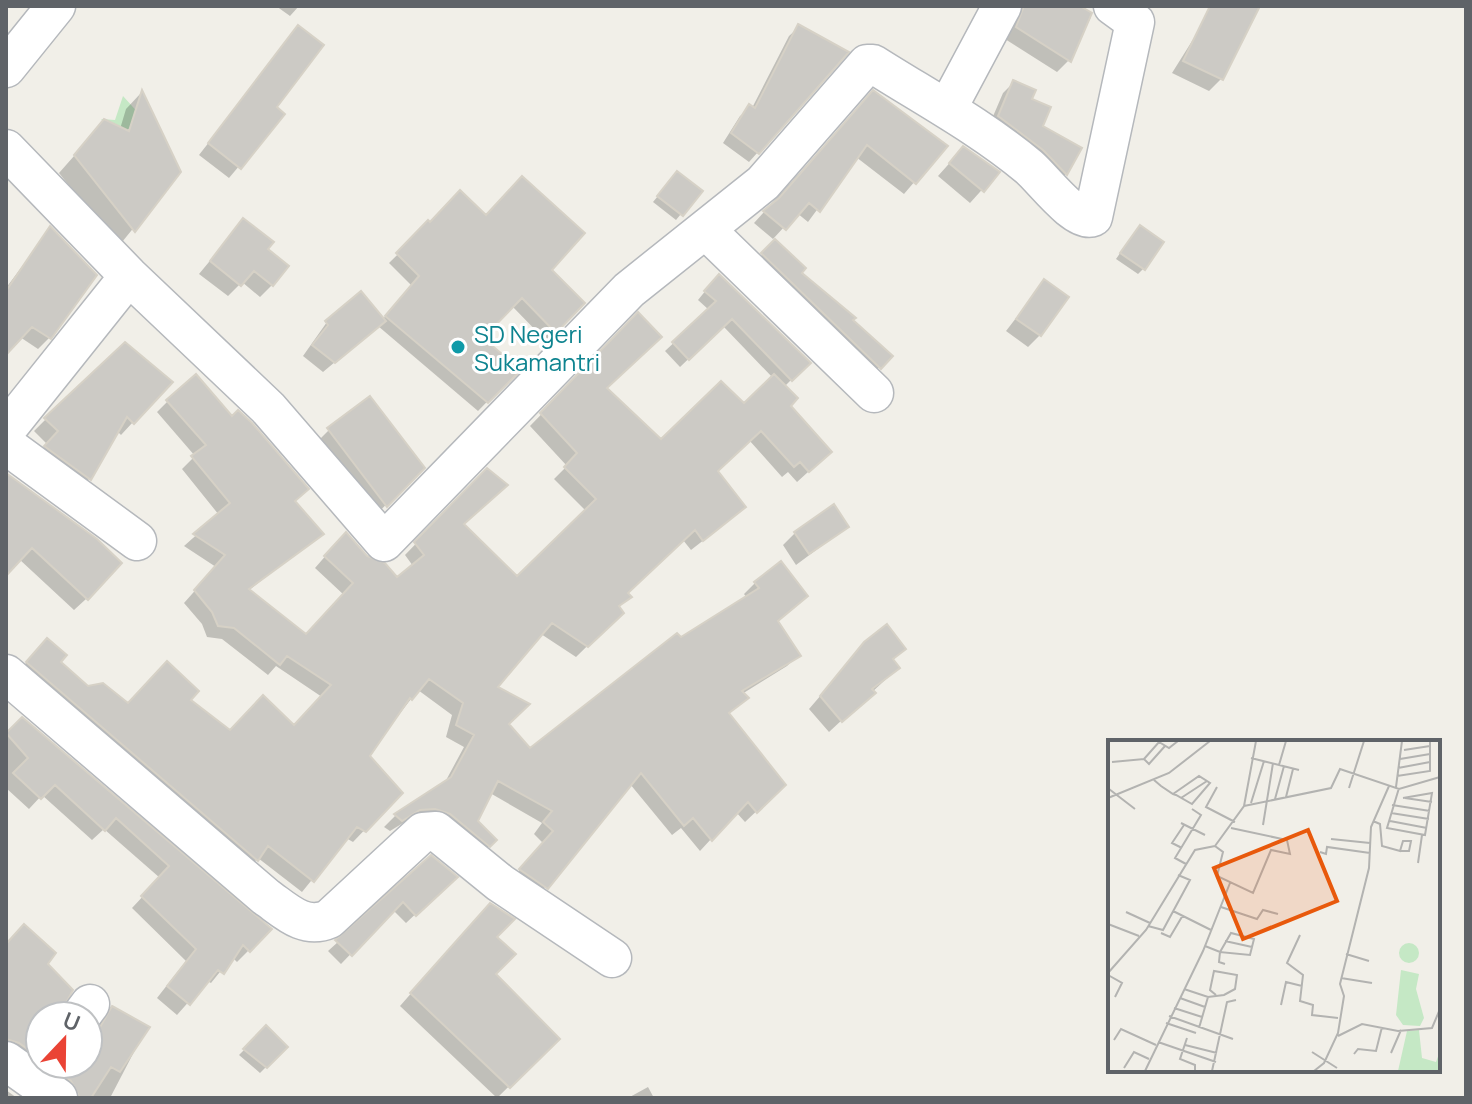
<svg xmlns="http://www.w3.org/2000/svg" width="1472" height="1104" font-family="Manrope,sans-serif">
<rect width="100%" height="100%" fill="#f1efe8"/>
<path fill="#c5e8c5" d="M123,96L158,135L139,156L101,119L115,120Z"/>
<path fill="#0003" d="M276,6H299L290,16Z
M1015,6H1074L1091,17L1069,60L1057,72L1005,39Z
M1214,6H1257L1221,79L1209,91L1172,73Z
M799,27L758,152L749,162L723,143L740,116L752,108L789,36Z
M298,28L274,107L283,114L229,178L199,155Z
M1014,82L1030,100L1040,127L1079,149L1066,174L1055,184L988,128L1003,93Z
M141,93L179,172L118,247L59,173L104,122L120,129L126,109Z
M862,104L945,146L904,194L856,157L808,222L797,213L773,239L754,223Z
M963,148L997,173L970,203L938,176Z
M672,179L700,191L676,220L653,202Z
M460,193L582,303L546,341L512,306L480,338L518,370L478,411L378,326L323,372L303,356L327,322L382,320L412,286L389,263Z
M243,221L265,250L272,285L260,297L242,282L228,296L199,274Z
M50,229L49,338L38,349L20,337L6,352V288Z
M1134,233L1143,269L1138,274L1116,259Z
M775,242L799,273L890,356L869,378L752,265Z
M1044,282L1040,335L1028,347L1006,331Z
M711,284L808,363L784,387L788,406L818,463L797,482L788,472L782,477L749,440L715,472L732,518L691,550L683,540L625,593L629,597L618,608L621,613L576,657L541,634L495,688L506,724L530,751L681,639L747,598L744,594L755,583L806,596L776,622L798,655L787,666L742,694L727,715L784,785L745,822L736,812L700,851L681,828L672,835L630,784L535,899L510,881L543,843L534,834L542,823L490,793L475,821L495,840L478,857L408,820L390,831L384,827L395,816L444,784L464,747L446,737L452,715L418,690L367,756L400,793L353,842L346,838L302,892L258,858L246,871L16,674L36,652L58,663L87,688L127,705L188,700L230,732L293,727L322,697L276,666L268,675L222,639L207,637L202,624L184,603L216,567L184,546L219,515L182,469L195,456L157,412L168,401L293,502L309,543L248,591L306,637L344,595L315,568L335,545L366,558L397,580L413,566L405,555L487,470L462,525L517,579L586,511L554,479L567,466L530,426L638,315L605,388L661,442L744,406L773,378L723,326L680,367L665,351L709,310L698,300Z
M170,382L121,435L117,431L89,479L77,491L34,459L47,444L34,431L46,419Z
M329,430L422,468L368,523L311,448Z
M6,475L86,599L74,610L19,559L6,573Z
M847,527L796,565L783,545L795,533Z
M865,644L904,649L892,661L898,668L829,732L809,709Z
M23,720L270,929L237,962L232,957L211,983L207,981L177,1015L157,998L186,961L132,908L160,878L104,829L92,840L42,795L29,809L6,788V736Z
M431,858L455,877L406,923L393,910L341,964L328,951Z
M478,917L494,937L493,974L557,1039L497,1098L400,1006Z
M6,946L45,965L57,1016H40V1064H88V1038L112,1009L147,1027L110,1098H73L6,1051Z
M266,1028L286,1047L260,1073L239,1055Z
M648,1087L654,1098H628Z
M6,1090L17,1098H6Z"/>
<path fill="#cccac5" stroke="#d6d1c6" stroke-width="2" d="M1024,6H1080L1092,13L1071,62L1016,27Z
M1210,6H1260L1223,80L1183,61Z
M798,24L849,52L759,154L731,133L749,104L755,108Z
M298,25L324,45L277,107L285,114L241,169L208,143Z
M1013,80L1036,90L1032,99L1051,107L1043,126L1082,148L1067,175L1043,150L998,116Z
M142,90L181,172L135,232L74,155L104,119L129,131Z
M873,90L948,146L916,184L867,145L820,212L809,203L786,230L763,211L779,198Z
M963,146L1000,172L984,192L949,163Z
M677,171L703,191L683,216L657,196Z
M522,176L585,233L552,270L585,303L556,333L522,298L483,338L521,370L488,403L385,316L419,276L396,253L428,220L430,222L460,190L486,215Z
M243,218L274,242L268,249L289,266L273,286L254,271L241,286L210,261Z
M1140,225L1164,242L1145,270L1120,253Z
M50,226L97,275L51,339L32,327L6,355V291Z
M775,239L806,268L802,273L856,318L853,320L893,356L881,369L761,253Z
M719,274L811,363L792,381L732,319L689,360L672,342L716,301L704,291Z
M1044,279L1069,297L1041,336L1016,319Z
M361,291L386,321L335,363L312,345L328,325L325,321Z
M638,312L662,337L607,388L661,439L721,381L744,403L774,374L798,398L791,406L832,452L809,472L800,462L794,467L761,431L718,471L746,507L703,541L695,530L628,593L632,597L619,606L624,613L588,647L552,623L498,687L530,704L509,724L530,748L677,633L681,637L759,588L754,582L781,561L808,596L778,621L801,656L742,691L749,698L729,713L786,785L757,813L748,802L712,841L693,818L684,826L641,773L548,889L519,869L553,831L543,822L552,811L498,781L478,821L497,840L490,847L450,814L435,809L420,810L402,821L394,814L451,777L474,735L456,725L463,703L429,679L412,700L410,698L370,756L403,793L366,832L357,827L314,882L268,846L258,861L26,662L47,638L67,655L61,662L88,686L103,683L128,703L167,661L199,691L191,700L230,730L263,695L294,725L331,685L287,656L280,665L234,628L218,626L212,612L194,590L225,555L193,534L230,503L191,456L206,445L166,400L196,374L232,416L238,410L252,423L309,489L295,501L324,534L249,589L306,634L353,583L324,556L346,532L367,556L385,563L397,577L424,555L414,542L487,468L508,485L464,524L517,576L596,499L564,467L577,453L540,413Z
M125,342L173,382L134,424L127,417L91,480L44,446L58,431L44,418Z
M370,396L425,468L387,507L327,428Z
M6,473L97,539L122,563L88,600L32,548L6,576Z
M834,504L849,527L809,554L794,532Z
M887,624L906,649L893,659L900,668L872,689L876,693L842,722L820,696L864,642Z
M22,717L272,929L250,952L243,945L224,974L218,970L190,1005L167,986L196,949L141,896L169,866L116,818L105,831L55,785L41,799L13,773L28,758L6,733Z
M431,855L458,877L416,916L403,902L352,956L335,940Z
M490,903L515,919L497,937L516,954L496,974L560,1039L510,1088L410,993Z
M24,924L56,953L48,964L73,990L59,1016H40V1058L19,1043L6,1039V944Z
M112,1006L150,1027L120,1072L111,1067L91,1098H80L71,1081L48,1064H88V1037L99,1029Z
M266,1025L288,1047L267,1068L243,1049Z"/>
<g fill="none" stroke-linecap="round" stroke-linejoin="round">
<g stroke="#b5b8bc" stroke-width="41">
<path id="minor" d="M6,68L56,6
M947,109L1002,6
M6,149L129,276L268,408L384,542L629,290L763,183L867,64H873C925,97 981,127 1029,167C1043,179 1076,224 1093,217L1135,22L1113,6
M707,231L874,393
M6,430L129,276
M6,445L137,541
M6,674L266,897C286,911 304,930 329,919L423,832L436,831L500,883L612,958
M81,1016L90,1004
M6,1061L58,1098"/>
</g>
<use href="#minor" stroke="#fff" stroke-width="38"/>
</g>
<circle fill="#0f9aa8" stroke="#fff" stroke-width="3" cx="458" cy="347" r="8"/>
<g text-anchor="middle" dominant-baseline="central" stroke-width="6" stroke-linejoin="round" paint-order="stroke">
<g font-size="24" fill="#0d838f" stroke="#fff" text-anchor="start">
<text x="474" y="333">SD Negeri<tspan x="474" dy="28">Sukamantri</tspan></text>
</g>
</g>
<g transform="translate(1108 740)">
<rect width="332" height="332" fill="#f1efe8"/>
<path d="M291 213a10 10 0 1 1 20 0a10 10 0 1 1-20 0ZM293,230L311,234L308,249L316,278L312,286L295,285L288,275ZM311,290L314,318L328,322L332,311V331H290L299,291Z" fill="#c5e8c5"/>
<path fill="none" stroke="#b3b3b1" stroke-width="2" d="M296,10L322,6M143,18L191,30M36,19L51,2L61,8L70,1M292,19L322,14M4,22L36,19L41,24L57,6M171,25L178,1M290,28L322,22M289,36L322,31V1M46,40L53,46L65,54L68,55L84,64L102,43L91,36L65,54M109,47L98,67L127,82M288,47L294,1M241,48L256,1M291,48L279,88L317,95L324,53L295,58M1,49L27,69M178,57L185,29M0,58L61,33L102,1M73,58L99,41M297,58L324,62M167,59L176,26M143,63L156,21M284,65L322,71M136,66L223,48L232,29L291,49L332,37M283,73L321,79M265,81L272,84L274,106L292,111L295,101H303L301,111H292M282,81L319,88M73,83L97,95M155,85L165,23M123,88L179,100L182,114L163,110L145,153L109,136L115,112L107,106L136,66L148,1M223,99L262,103M74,108L64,103L76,85M212,112L218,114L219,107L262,113M310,123L314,95M78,124L67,118L93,75L84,69M113,167L149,179L155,170L170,174M65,171L103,190M18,172L42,183M0,184L31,196M40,186L55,190L82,140L70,135M53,193L62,197L75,175M192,195L179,223L195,235L192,261L205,265L204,275L230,278M117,201L144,207M97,206L112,212L123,193L146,199L142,215L112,212L111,222L117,224M238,214L261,221M0,233L38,190L87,110L107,106M0,235L14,243L7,257M233,238L264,243M76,249L100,257L116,255L127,249L129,235L106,231L102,250L108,255M72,258L97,267M173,265L178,242L194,246M66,268L94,277M61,276L125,299M58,283L88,293M91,288L100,257M230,296L254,284L290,291L324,288L332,269M79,298L72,319L87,325V331M6,300L13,289L48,305M50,302L108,322M77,305L109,313M204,312L229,328M283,313L293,290M246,314L250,309L268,311L274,287M16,328L26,312L41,319M37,331L95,211L122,143M104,331L119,262L128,260M206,331L216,323L230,293L236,256L232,244L261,128L263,87L281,46"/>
<path fill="#e8590c" fill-opacity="0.15" stroke="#e8590c" stroke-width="4" d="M200,90L229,161L135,199L106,128Z"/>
<rect width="332" height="332" fill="none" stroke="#5f6368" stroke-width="4"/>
</g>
<rect width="1472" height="1104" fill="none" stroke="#5f6368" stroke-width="16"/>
<g transform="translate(64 1040) rotate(22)"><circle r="38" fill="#ffffff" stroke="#bfc1c3" stroke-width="2"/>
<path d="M0-6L14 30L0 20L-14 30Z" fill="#ea4335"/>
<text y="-12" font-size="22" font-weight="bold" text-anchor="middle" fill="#5f6368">U</text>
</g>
</svg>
